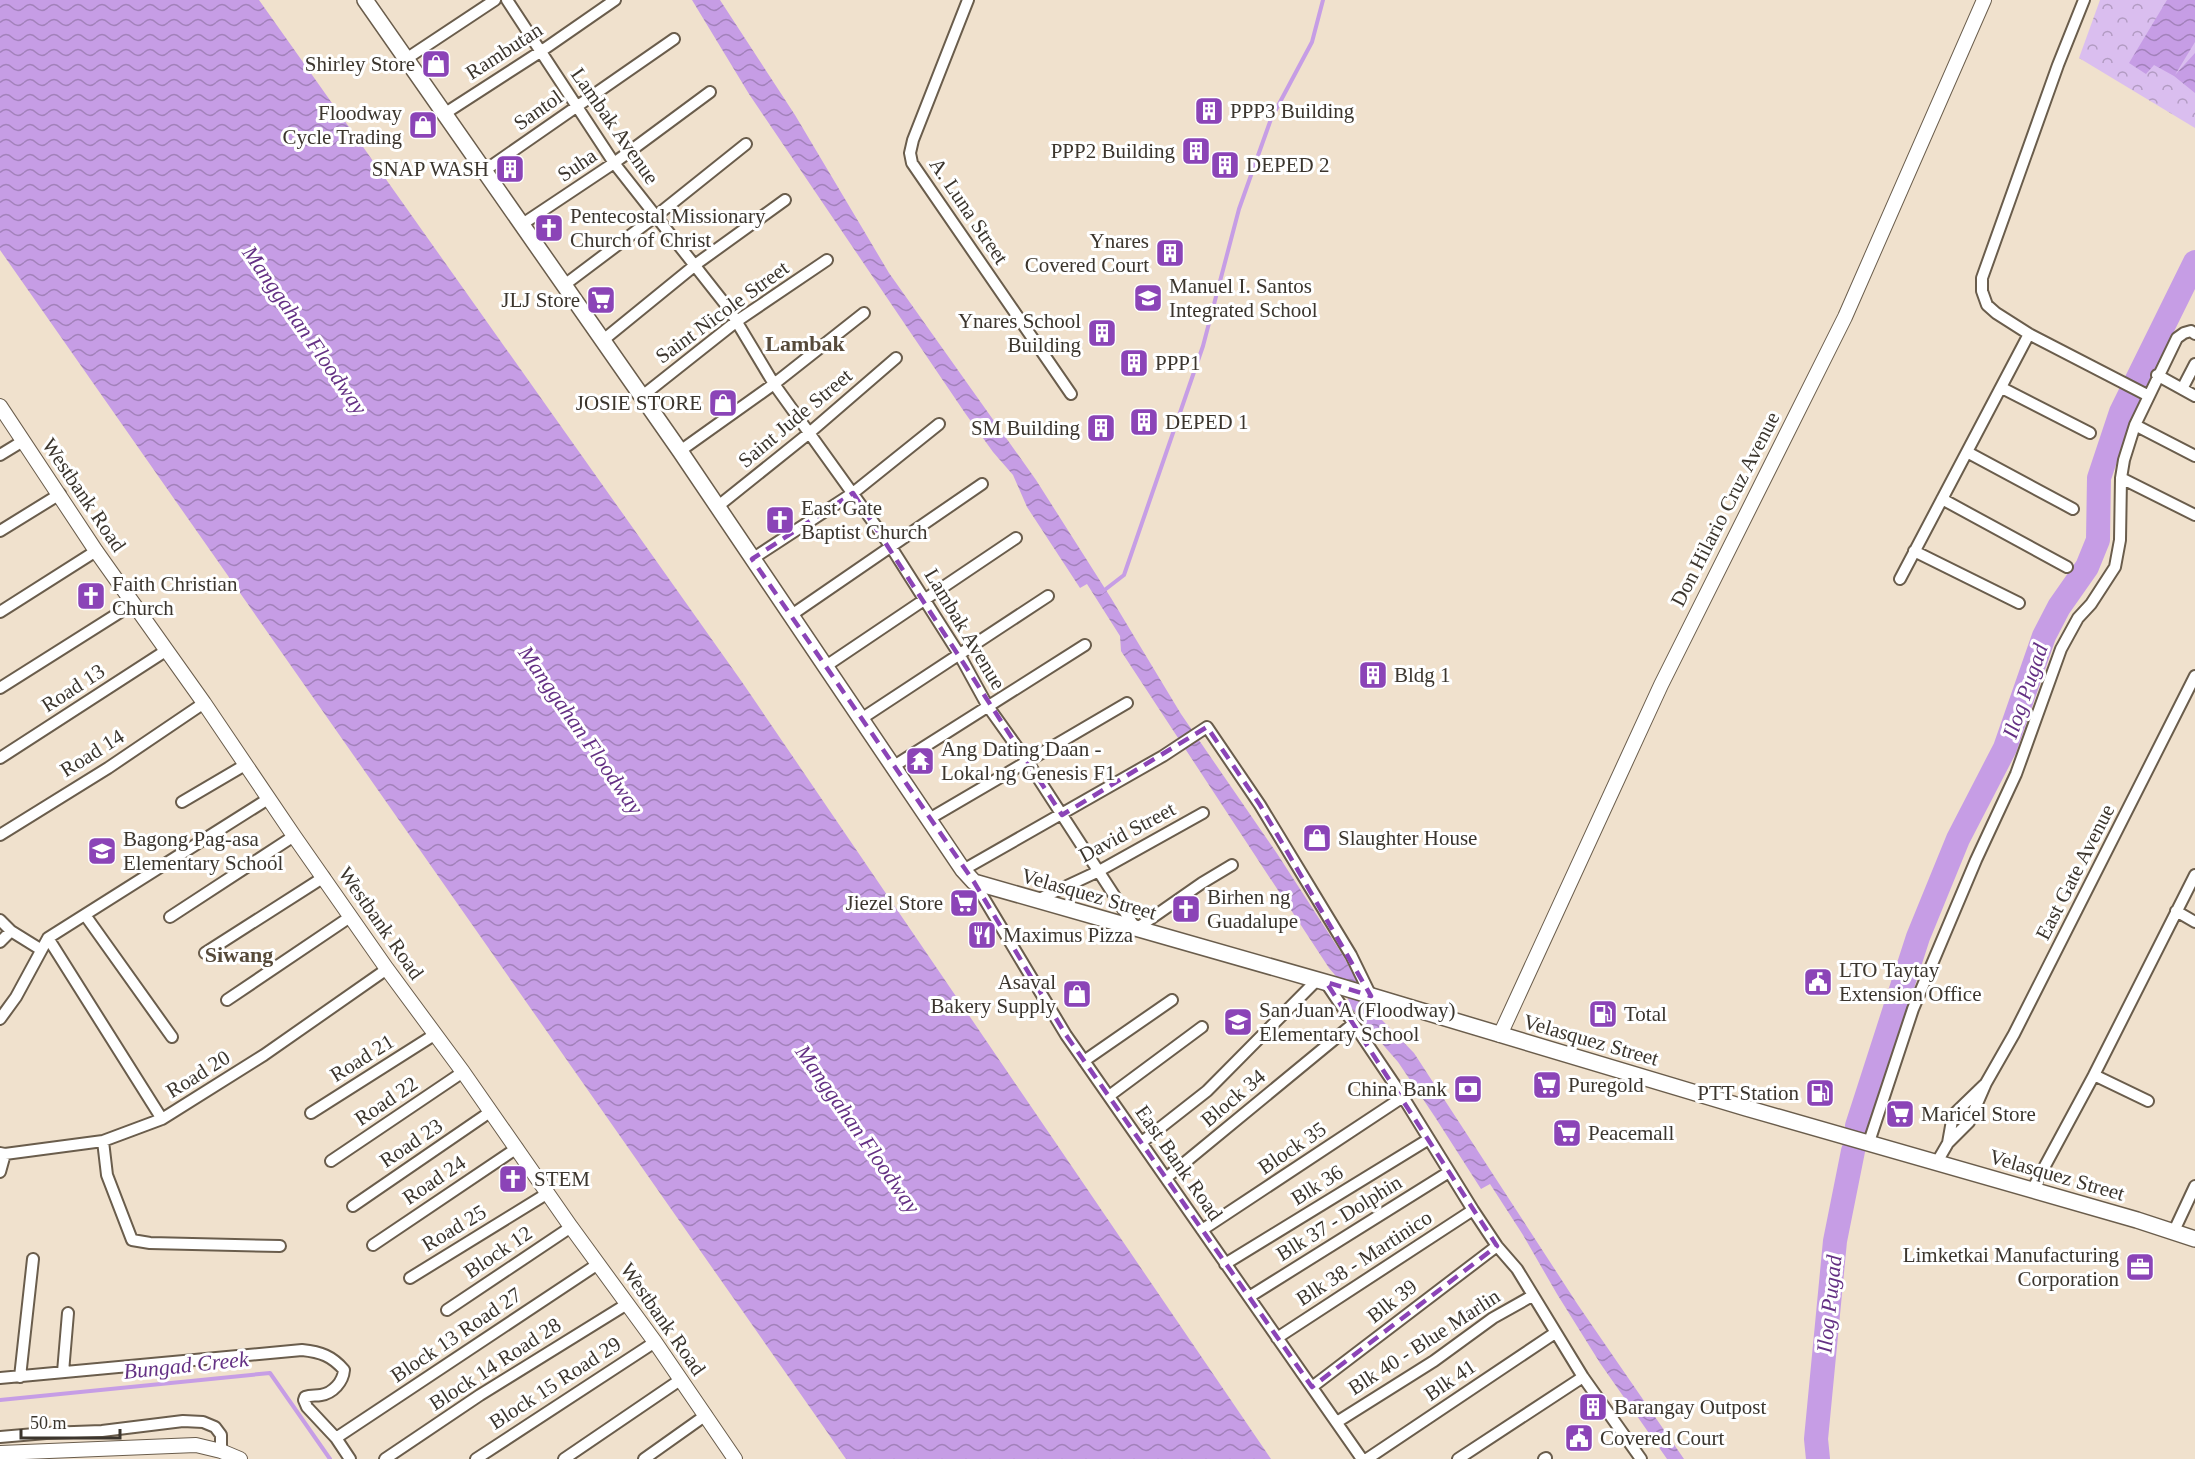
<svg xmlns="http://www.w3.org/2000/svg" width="2195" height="1459" font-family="'Times New Roman',serif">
<defs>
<pattern id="park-crowns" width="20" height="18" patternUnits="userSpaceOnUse" patternTransform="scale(1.5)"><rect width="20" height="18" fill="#dabeef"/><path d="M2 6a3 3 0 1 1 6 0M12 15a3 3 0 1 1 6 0" fill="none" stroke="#b29bc2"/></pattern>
<pattern id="water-waves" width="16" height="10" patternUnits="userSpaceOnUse" patternTransform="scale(1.5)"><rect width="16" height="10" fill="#c69de5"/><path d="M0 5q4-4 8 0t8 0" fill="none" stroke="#a281ba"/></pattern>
</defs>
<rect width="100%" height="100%" fill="#f0e1cd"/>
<path fill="url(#park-crowns)" d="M2100,0H2195V128L2079,58Z"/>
<path fill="url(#water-waves)" d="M0,0H259L742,682L1271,1459H846L0,250Z
M692,0H720L795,115L889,273L1036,480L1111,598L1181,714L1278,855L1342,954L1368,1000L1380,1018L1414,1053L1578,1305L1684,1459H1667L1600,1363L1557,1294L1523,1235L1490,1184L1481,1189L1435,1117L1398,1062L1352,1009L1341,982L1329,968L1121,651L1120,636L1087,584L1080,588L1027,507L1013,475L993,452L965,413L749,94Z
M2167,0H2195V42L2175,75L2195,53V93L2174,76L2154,65L2146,74L2129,63Z"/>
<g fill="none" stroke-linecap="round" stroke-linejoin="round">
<path stroke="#c69de5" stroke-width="4" d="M1102,592L1124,575L1203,346L1239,209L1271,119L1312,42L1323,0
M0,1400L270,1373L330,1459"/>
<path stroke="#c69de5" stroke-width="24" d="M1857,1126L1918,937L1958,839L2005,748L2044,636L2059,607L2087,567L2098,540L2099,478L2121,412L2195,262
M1818,1459L1816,1439L1835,1241L1853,1151"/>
<g stroke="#6a5d4c" stroke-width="14">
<path id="minor" d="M507,0L614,163L729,309L774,384L891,547L959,654L987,705L1027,761L1136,929L1202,883L1232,865
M968,0L913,140L910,153L912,163L1071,394
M2084,0L2058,65L1982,278V291L1987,305L1996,313L2029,334L2149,396
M406,59L495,0
M444,114L540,52L615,0
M484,171L674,39
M521,225L614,163L710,92
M563,286L656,216L746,144
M602,341L699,262L785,200
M2157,375L2195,396
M2002,388L2090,433
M2182,389L2195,364
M641,397L737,321L827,260
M2135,425L2195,456
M680,451L774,384L864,313
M1967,452L2073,509
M0,455L23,441
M2121,478L2195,515
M1942,499L2067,567
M717,507L808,434L896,358
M0,531L60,494
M1914,551L2019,603
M752,559L853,493L939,424
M1900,579L2029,334
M0,612L96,551
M790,616L982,484
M826,666L1016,538
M0,688L133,604
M861,719L1048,596
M0,758L167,650
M894,766L1085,645
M182,802L245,765
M929,819L1127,703
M0,835L108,768L204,703
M963,870L1163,756L1207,727L1260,805L1351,955L1371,996
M974,882L1066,1035L1362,1459
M1037,900L1099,871L1203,813
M2176,911L2195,922
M85,915L172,1037
M170,917L294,836
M0,920L11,931L40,949
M48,938L162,1119
M0,942L11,931
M205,953L324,877
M1326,983L1403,1097L1473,1210L1497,1246L1517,1269L1583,1377L1641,1459
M227,1000L350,917
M0,1019L16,997L48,938L268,799
M1084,1061L1172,1000
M2094,1075L2148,1101
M1109,1096L1202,1027
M311,1113L434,1035
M103,1141L107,1175L132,1240L150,1243L280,1246
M1142,1142L1207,1091L1317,980
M1869,1142L1913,1009L1976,860L2016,774L2061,649L2078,618L2091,604L2115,567L2120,540L2121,478L2124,460L2135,425L2177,338L2184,333L2191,331L2195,334
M1948,1143L1953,1115L1984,1085
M0,1153L5,1154L103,1141L162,1119L264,1055L387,969
M331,1161L463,1072
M1937,1162L1948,1143L1969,1122L1986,1083L2014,1034L2195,676
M0,1172L5,1154
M1166,1178L1353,1024
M2032,1190L2094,1075L2195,875
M353,1206L490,1112
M1202,1230L1403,1097
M2173,1233L2195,1186
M373,1245L517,1148
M1225,1264L1429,1139
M410,1278L548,1193
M1249,1297L1449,1172
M447,1310L571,1227
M1277,1338L1473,1210
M63,1372L68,1313
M20,1377L33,1259
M0,1378L302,1350C321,1352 332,1356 344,1370C343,1382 333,1393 321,1395C315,1396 311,1395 305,1397L304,1400L307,1407L336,1438L350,1459
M1312,1387L1497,1246
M1337,1422L1434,1361L1493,1318L1532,1296
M0,1437L46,1433L102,1431L183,1421L203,1422L215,1427L221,1435V1451
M336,1438L598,1264
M385,1459L480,1395L627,1304
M476,1459L655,1342
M564,1459L680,1380
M644,1459L706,1415
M1367,1459L1555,1333
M1458,1459L1583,1377
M1544,1459L1546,1458"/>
</g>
<g stroke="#6a5d4c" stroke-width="16">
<path id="tertiary" d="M0,406L96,551L204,703L294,836L387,969L463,1072L571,1227L655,1342L735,1459
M1500,1035L1661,685L1845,317L1984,0
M0,1453L196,1445L221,1451L240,1459"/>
</g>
<g stroke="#6a5d4c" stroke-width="18">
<path id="secondary" d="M365,0L680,451L963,870L974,882L1335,985L1746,1108L2137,1220L2195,1239"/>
</g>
<use href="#minor" stroke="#fff" stroke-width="10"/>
<use href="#tertiary" stroke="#fff" stroke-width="14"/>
<use href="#secondary" stroke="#fff" stroke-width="15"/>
</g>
<path fill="none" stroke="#8b44b7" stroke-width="4.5" stroke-dasharray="12 8" stroke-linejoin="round" d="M853,493L1062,815L1207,727L1260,805L1371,996L1326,982L1497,1246L1312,1387L1066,1035L974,882L752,559Z"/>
<defs>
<g id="shop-square" transform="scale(1.5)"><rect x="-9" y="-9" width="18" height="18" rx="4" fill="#8b44b7" stroke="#fff"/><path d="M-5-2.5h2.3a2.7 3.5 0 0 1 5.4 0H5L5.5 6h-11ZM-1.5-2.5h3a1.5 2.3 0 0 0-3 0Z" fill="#fff"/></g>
<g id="building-square" transform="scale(1.5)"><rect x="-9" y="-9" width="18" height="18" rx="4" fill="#8b44b7" stroke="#fff"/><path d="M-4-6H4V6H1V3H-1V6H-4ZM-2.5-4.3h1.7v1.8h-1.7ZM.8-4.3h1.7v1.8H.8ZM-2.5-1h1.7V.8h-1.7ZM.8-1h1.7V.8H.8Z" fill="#fff"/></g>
<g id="church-square" transform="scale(1.5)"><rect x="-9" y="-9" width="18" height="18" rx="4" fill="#8b44b7" stroke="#fff"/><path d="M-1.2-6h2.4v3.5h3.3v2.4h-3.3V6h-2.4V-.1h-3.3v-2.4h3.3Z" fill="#fff"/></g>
<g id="school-square" transform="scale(1.5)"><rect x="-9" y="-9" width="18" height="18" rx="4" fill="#8b44b7" stroke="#fff"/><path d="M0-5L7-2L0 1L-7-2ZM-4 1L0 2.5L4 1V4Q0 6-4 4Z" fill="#fff"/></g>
<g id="supermarket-square" transform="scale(1.5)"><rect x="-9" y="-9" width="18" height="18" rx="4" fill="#8b44b7" stroke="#fff"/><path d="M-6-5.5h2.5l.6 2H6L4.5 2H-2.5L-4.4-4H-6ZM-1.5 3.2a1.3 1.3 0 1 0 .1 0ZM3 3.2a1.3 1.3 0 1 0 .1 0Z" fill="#fff"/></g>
<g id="temple-square" transform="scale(1.5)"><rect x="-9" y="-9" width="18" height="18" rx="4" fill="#8b44b7" stroke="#fff"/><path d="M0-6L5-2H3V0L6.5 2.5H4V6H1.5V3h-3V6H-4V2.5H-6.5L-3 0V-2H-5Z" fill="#fff"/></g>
<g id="restaurant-square" transform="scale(1.5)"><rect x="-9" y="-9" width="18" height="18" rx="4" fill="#8b44b7" stroke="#fff"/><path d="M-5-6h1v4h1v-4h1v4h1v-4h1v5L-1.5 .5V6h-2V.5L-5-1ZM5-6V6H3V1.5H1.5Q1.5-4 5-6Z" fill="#fff"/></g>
<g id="civic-square" transform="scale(1.5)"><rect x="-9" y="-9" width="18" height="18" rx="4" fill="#8b44b7" stroke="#fff"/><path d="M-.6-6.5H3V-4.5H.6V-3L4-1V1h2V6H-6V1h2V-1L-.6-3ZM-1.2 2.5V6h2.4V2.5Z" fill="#fff"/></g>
<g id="fuel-square" transform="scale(1.5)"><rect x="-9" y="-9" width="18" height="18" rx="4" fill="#8b44b7" stroke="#fff"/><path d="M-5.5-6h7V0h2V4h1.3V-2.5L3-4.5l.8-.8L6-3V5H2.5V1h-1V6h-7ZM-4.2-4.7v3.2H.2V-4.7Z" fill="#fff"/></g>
<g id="bank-square" transform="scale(1.5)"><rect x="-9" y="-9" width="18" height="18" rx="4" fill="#8b44b7" stroke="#fff"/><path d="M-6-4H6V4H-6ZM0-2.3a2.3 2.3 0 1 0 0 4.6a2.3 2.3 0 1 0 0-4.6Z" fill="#fff"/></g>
<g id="office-square" transform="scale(1.5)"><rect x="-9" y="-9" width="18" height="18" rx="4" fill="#8b44b7" stroke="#fff"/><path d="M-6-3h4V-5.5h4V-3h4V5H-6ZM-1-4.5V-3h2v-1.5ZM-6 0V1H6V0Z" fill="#fff"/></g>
</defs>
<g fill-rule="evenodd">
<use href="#shop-square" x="436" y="64"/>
<use href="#building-square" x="1209" y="111"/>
<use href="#shop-square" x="423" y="125"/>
<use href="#building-square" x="1196" y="151"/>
<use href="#building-square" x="1225" y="165"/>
<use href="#building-square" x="510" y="169"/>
<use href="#church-square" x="549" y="228"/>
<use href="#building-square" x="1170" y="253"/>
<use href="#school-square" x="1148" y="298"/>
<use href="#supermarket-square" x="601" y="300"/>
<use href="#building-square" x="1102" y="333"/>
<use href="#building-square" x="1134" y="363"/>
<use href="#shop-square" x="723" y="403"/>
<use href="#building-square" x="1144" y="422"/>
<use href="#building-square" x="1101" y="428"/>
<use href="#church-square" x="780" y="520"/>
<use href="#church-square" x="91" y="596"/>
<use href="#building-square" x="1373" y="675"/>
<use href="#temple-square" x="920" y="761"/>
<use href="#shop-square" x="1317" y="838"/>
<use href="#school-square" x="102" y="851"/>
<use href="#supermarket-square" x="964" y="903"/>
<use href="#church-square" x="1186" y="909"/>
<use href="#restaurant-square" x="982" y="935"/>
<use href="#civic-square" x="1818" y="982"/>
<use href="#shop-square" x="1077" y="994"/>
<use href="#fuel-square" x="1603" y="1014"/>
<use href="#school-square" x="1238" y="1022"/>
<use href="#supermarket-square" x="1547" y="1085"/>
<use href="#bank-square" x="1468" y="1089"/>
<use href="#fuel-square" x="1820" y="1093"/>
<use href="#supermarket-square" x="1900" y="1114"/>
<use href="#supermarket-square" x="1567" y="1133"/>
<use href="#church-square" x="513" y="1179"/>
<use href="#office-square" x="2140" y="1267"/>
<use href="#building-square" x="1593" y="1407"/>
<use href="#civic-square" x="1579" y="1438"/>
</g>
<g text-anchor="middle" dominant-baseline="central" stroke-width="6" stroke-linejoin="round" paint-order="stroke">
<g font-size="21" fill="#3b352d" stroke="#fff">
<text transform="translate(504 51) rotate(-33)">Rambutan</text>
<text transform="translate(538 110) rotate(-35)">Santol</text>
<text transform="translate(615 126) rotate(55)">Lambak Avenue</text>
<text transform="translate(577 165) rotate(-34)">Suha</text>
<text transform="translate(969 211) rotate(56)">A. Luna Street</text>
<text transform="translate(722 312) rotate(-36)">Saint Nicole Street</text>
<text transform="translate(795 418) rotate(-40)">Saint Jude Street</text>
<text transform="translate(84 495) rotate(56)">Westbank Road</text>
<text transform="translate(1725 509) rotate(-63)">Don Hilario Cruz Avenue</text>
<text transform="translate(965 629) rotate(59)">Lambak Avenue</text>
<text transform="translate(73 688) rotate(-33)">Road 13</text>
<text transform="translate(92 753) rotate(-32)">Road 14</text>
<text transform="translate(1127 832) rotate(-28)">David Street</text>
<text transform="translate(2075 872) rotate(-63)">East Gate Avenue</text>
<text transform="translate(1089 894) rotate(16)">Velasquez Street</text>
<text transform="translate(381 923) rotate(55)">Westbank Road</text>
<text transform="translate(1591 1040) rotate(16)">Velasquez Street</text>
<text transform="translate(362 1058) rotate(-32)">Road 21</text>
<text transform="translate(198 1074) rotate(-32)">Road 20</text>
<text transform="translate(1233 1098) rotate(-40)">Block 34</text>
<text transform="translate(386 1101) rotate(-34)">Road 22</text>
<text transform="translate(411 1143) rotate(-34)">Road 23</text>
<text transform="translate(1292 1148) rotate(-34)">Block 35</text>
<text transform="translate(1179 1163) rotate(55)">East Bank Road</text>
<text transform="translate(2057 1175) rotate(16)">Velasquez Street</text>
<text transform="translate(434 1180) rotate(-34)">Road 24</text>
<text transform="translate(1317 1185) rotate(-32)">Blk 36</text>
<text transform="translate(1339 1218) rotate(-32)">Blk 37 - Dolphin</text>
<text transform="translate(454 1228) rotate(-31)">Road 25</text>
<text transform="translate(498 1252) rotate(-34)">Block 12</text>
<text transform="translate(1364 1258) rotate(-33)">Blk 38 - Martinico</text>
<text transform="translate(1392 1301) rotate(-38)">Blk 39</text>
<text transform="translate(663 1319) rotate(55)">Westbank Road</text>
<text transform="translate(456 1335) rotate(-34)">Block 13 Road 27</text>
<text transform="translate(1424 1342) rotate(-33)">Blk 40 - Blue Marlin</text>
<text transform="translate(495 1364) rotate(-33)">Block 14 Road 28</text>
<text transform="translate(1450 1380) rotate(-34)">Blk 41</text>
<text transform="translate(555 1383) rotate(-33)">Block 15 Road 29</text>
</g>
<g font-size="21" fill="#3b352d" stroke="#fff" text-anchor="start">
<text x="415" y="64" text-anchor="end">Shirley Store</text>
<text x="1230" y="111">PPP3 Building</text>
<text x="402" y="113" text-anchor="end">Floodway<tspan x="402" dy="24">Cycle Trading</tspan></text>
<text x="1175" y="151" text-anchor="end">PPP2 Building</text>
<text x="1246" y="165">DEPED 2</text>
<text x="489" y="169" text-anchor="end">SNAP WASH</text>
<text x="570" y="216">Pentecostal Missionary<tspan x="570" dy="24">Church of Christ</tspan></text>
<text x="1149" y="241" text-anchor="end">Ynares<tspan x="1149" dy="24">Covered Court</tspan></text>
<text x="1169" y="286">Manuel I. Santos<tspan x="1169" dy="24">Integrated School</tspan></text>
<text x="580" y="300" text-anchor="end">JLJ Store</text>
<text x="1081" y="321" text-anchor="end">Ynares School<tspan x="1081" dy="24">Building</tspan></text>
<text x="1155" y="363">PPP1</text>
<text x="702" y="403" text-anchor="end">JOSIE STORE</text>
<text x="1165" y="422">DEPED 1</text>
<text x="1080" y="428" text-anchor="end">SM Building</text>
<text x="801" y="508">East Gate<tspan x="801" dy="24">Baptist Church</tspan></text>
<text x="112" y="584">Faith Christian<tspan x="112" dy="24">Church</tspan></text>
<text x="1394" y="675">Bldg 1</text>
<text x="941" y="749">Ang Dating Daan -<tspan x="941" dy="24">Lokal ng Genesis F1</tspan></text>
<text x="1338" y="838">Slaughter House</text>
<text x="123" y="839">Bagong Pag-asa<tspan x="123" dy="24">Elementary School</tspan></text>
<text x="1207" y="897">Birhen ng<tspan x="1207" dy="24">Guadalupe</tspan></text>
<text x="943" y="903" text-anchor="end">Jiezel Store</text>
<text x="1003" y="935">Maximus Pizza</text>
<text x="1839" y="970">LTO Taytay<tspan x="1839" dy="24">Extension Office</tspan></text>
<text x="1056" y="982" text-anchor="end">Asaval<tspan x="1056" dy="24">Bakery Supply</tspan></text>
<text x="1259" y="1010">San Juan A (Floodway)<tspan x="1259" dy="24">Elementary School</tspan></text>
<text x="1624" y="1014">Total</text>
<text x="1568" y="1085">Puregold</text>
<text x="1447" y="1089" text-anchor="end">China Bank</text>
<text x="1799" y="1093" text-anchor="end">PTT Station</text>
<text x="1921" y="1114">Maricel Store</text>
<text x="1588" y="1133">Peacemall</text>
<text x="534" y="1179">STEM</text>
<text x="2119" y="1255" text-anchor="end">Limketkai Manufacturing<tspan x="2119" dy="24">Corporation</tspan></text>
<text x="1614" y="1407">Barangay Outpost</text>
<text x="1600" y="1438">Covered Court</text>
</g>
<g font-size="22" font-style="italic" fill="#643084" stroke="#fff">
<text transform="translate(305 330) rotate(55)">Manggahan Floodway</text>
<text transform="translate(2025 691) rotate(-71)">Ilog Pugad</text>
<text transform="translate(581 730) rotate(55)">Manggahan Floodway</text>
<text transform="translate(858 1129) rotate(55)">Manggahan Floodway</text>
<text transform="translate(1829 1304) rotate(-84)">Ilog Pugad</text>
<text transform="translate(186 1365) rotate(-6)">Bungad Creek</text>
</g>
<g font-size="22" font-weight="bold" fill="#564a3a" stroke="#fff">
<text x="805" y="343">Lambak</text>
<text x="239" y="954">Siwang</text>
</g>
</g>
<path d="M21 1429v9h99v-9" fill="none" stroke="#3b352d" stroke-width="3"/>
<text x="30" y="1429" font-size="18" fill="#3b352d" stroke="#ffffff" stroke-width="4.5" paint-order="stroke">50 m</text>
</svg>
